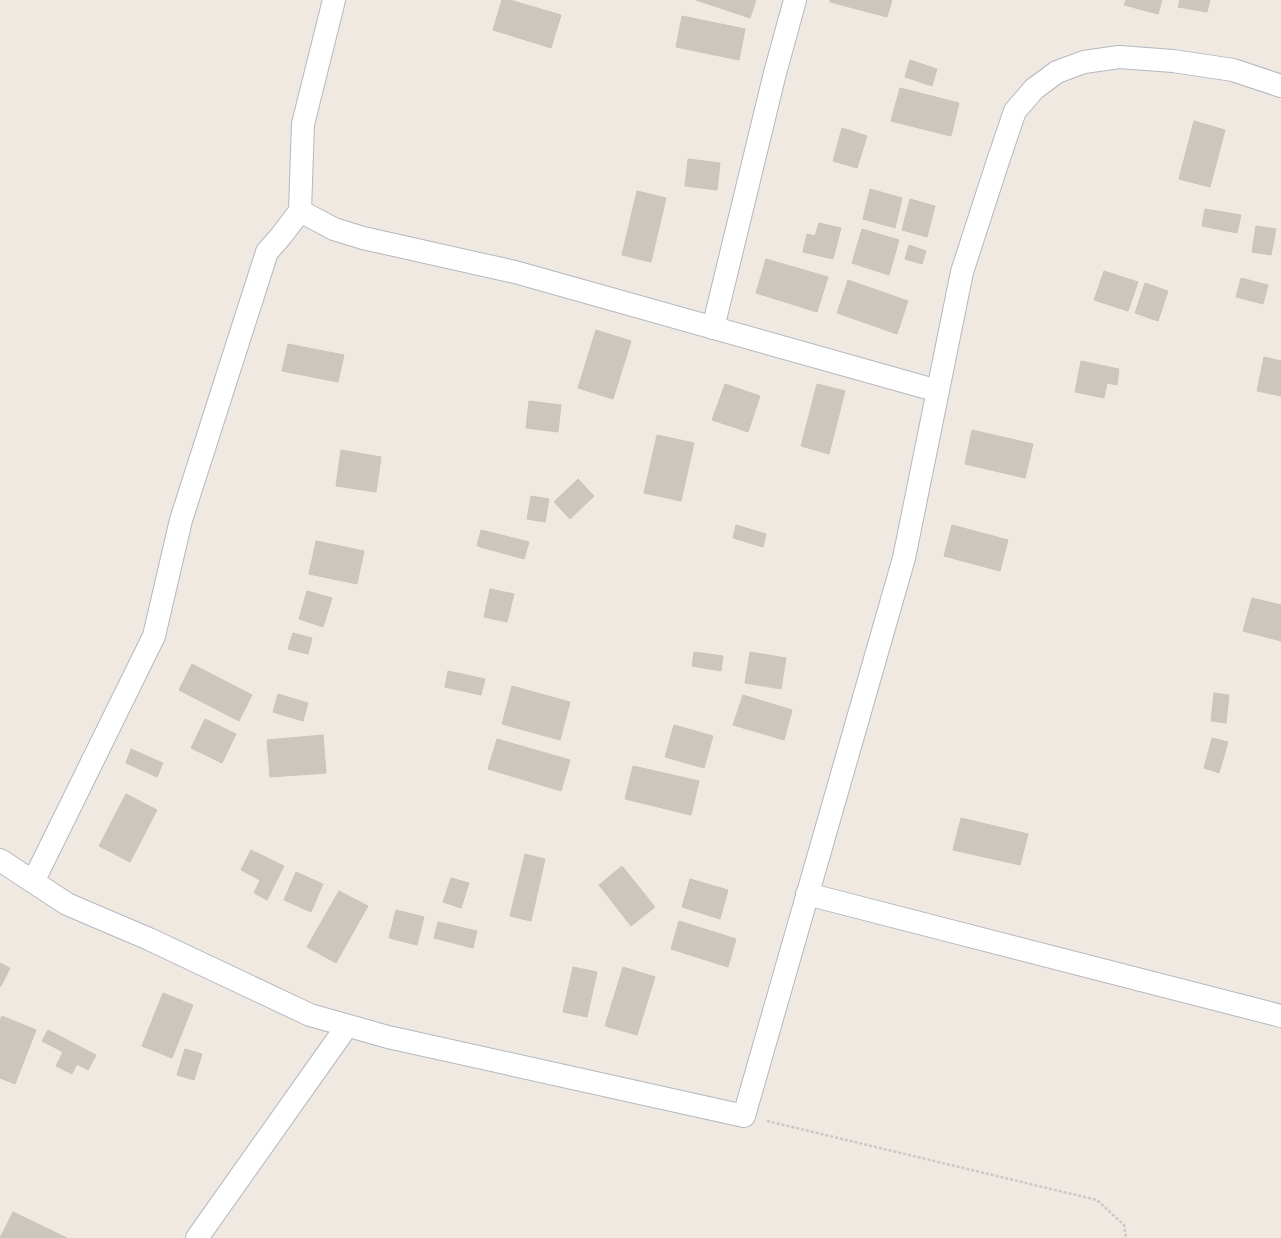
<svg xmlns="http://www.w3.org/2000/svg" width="1281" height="1238" font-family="Cabin,sans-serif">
<rect width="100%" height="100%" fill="#efe9e1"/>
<path fill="#cbc7bf" stroke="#cbc5ba" d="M502,0H510L561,15L551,48L493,30Z
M696,0H756L750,18Z
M830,0H892L887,17L830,2Z
M1126,0H1162L1158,14L1124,5Z
M1180,0H1210L1207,12L1178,7Z
M682,16L745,29L739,60L676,47Z
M910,60L937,69L932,86L905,77Z
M900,88L959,103L951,136L891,121Z
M1194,121L1225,130L1210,187L1179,179Z
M842,128L867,136L857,168L833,161Z
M688,159L720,163L717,190L685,186Z
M870,189L902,198L895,228L863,219Z
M637,191L666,198L651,262L622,255Z
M910,199L935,206L927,237L902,230Z
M1205,209L1241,215L1237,233L1202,226Z
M819,223L841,228L833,259L803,252L807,234L815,236Z
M1256,226L1276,229L1271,255L1252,252Z
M862,229L899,240L889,275L852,263Z
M909,245L926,251L922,264L905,259Z
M766,259L828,277L817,312L756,293Z
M1104,271L1138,282L1128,311L1094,300Z
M1241,278L1268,285L1263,304L1236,297Z
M848,280L908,301L897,334L837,313Z
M1145,283L1168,291L1158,321L1135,313Z
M596,330L631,341L613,399L578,388Z
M288,344L344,355L338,382L282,371Z
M1264,357L1281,361V396L1257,391Z
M1081,361L1119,369L1117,385L1107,383L1104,398L1075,392Z
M725,384L760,396L748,432L712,420Z
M817,384L845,391L829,454L801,446Z
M529,401L561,405L558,432L526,428Z
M972,430L1033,444L1025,478L965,464Z
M657,435L694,443L681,501L644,493Z
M341,450L381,457L376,492L336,486Z
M578,479L594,496L570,519L554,502Z
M531,496L549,499L545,522L527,519Z
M736,525L766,534L763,547L733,538Z
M952,525L1008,540L1000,571L944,556Z
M481,530L529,542L524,559L477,546Z
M316,541L364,551L357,584L309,574Z
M490,589L514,594L507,622L484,617Z
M307,591L332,598L323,627L299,619Z
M1252,598L1281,605V641L1243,631Z
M293,633L312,638L308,654L288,649Z
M694,652L723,656L721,671L692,666Z
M750,652L786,658L781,689L745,683Z
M192,664L252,695L239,721L179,690Z
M448,671L485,679L481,695L445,687Z
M512,686L570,702L560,740L502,724Z
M1214,693L1229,695L1226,723L1211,721Z
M278,694L308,703L303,721L273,712Z
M743,695L792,710L784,740L733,725Z
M205,719L236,734L222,763L191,748Z
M674,725L713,736L704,768L665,757Z
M323,735L326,773L270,777L267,740Z
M1212,738L1228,742L1219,773L1204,768Z
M497,739L570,760L561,791L488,769Z
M131,749L163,763L157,777L126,763Z
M633,766L699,781L691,815L625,799Z
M126,794L157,810L130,862L99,846Z
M961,818L1028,834L1020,865L953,850Z
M251,850L284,866L267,900L254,893L260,880L241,870Z
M525,854L545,859L531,921L510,916Z
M622,866L655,907L631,926L599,885Z
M296,872L323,884L311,912L284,900Z
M451,878L469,883L461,908L443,902Z
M690,879L728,890L720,919L682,907Z
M339,891L368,906L336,963L307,947Z
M396,910L424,917L417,945L389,938Z
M679,921L736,939L728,967L671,949Z
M438,922L477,931L473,948L434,938Z
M0,963L10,968L1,986H0Z
M573,967L597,972L587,1017L563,1012Z
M623,967L655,977L637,1035L605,1026Z
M163,993L193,1005L172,1058L142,1046Z
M2,1016L36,1030L15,1084L0,1078V1021Z
M48,1030L96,1055L88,1070L77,1064L72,1074L56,1066L63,1052L42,1041Z
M185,1049L202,1054L194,1080L177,1075Z
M13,1212L67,1238H0Z"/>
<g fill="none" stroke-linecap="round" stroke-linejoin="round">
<g stroke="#b4b7c1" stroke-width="24">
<path id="minor" d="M300,211L303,124L334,0
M713,328L775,73L795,0
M0,860L67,904L149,939L310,1015L388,1037L744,1116L904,558L962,272L998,161L1015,111L1034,89L1057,72L1084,62L1119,57L1173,61L1233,70L1281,86
M33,882L154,636L181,520L267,252L281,236L300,211L334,229L363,238L515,272L938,391
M807,894L1281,1016
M197,1238L347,1026"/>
</g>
<path stroke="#c9c9c9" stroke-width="2.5" stroke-dasharray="3 2" stroke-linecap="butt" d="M767,1121L1097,1200L1124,1225L1126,1238"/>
<use href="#minor" stroke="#fff" stroke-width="22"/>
</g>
</svg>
